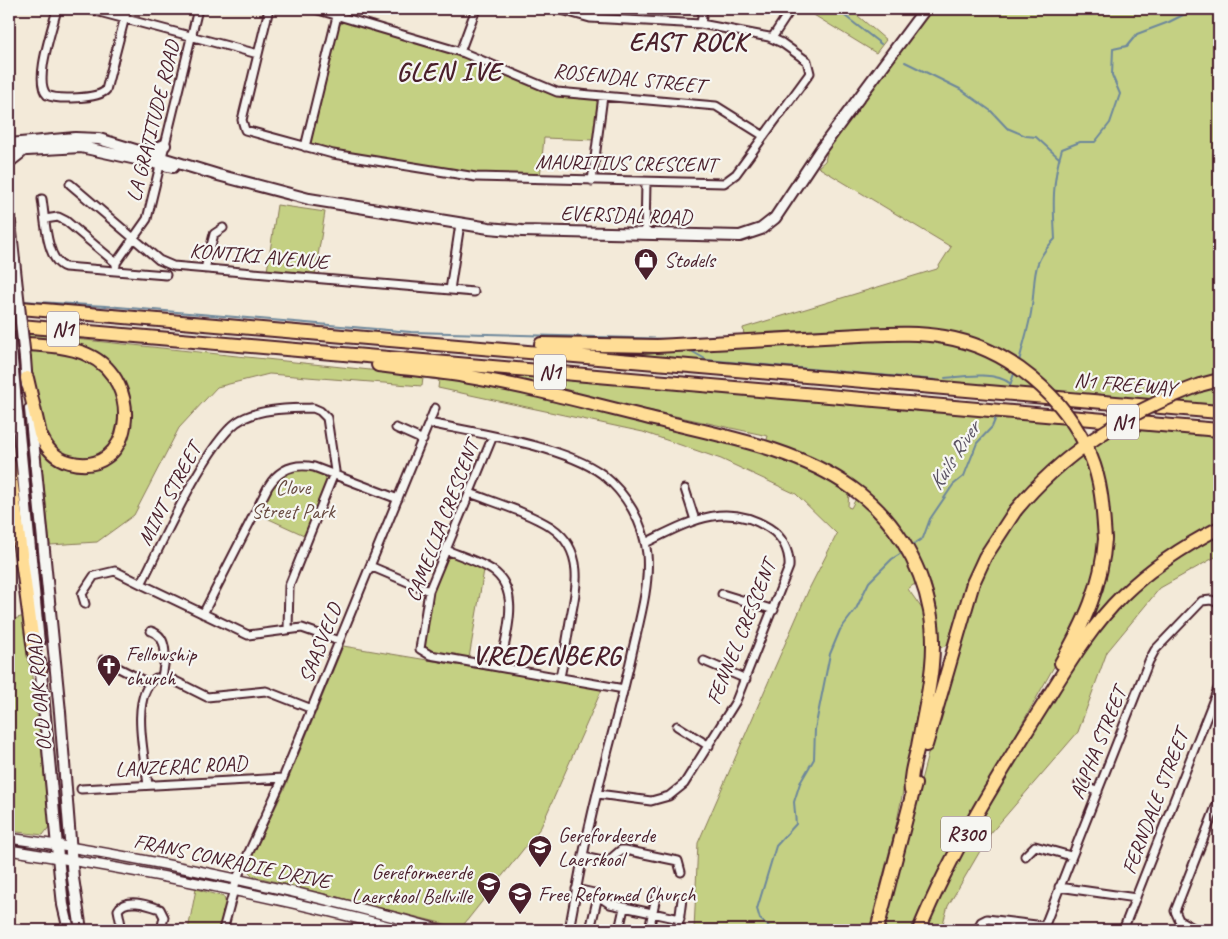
<svg xmlns="http://www.w3.org/2000/svg" width="1228" height="939" font-family="Caveat,sans-serif">
<rect width="100%" height="100%" fill="#f3ead9"/>
<filter id="ink" filterUnits="userSpaceOnUse"><feTurbulence type="fractalNoise" baseFrequency=".02" numOctaves="2"/><feDisplacementMap in="SourceGraphic" scale="10" xChannelSelector="R" yChannelSelector="G"/><feConvolveMatrix kernelMatrix="1 2 1 2 8 2 1 2 1" color-interpolation-filters="sRGB"/></filter>
<g filter="url(#ink)">
<path fill="#c4d083" stroke="#877857" d="M804,9H850L886,40L876,53Z
M932,9H1219V374L1148,400L1055,392L968,337L744,335L743,328L937,269L951,247L818,167L825,161L828,149Z
M345,21L463,56L553,93L593,98L599,104L594,140L544,138L540,177L469,174L317,148L311,143L310,137L338,26Z
M277,205L325,212L315,275L267,271Z
M28,334L465,380L722,439L795,463L849,491L848,507L851,508L860,491L765,446L768,436L485,375V373L1066,423L1078,442C1001,502 975,554 947,645L940,648L937,608L931,583L913,585L908,589L925,613L928,644L926,677L896,826L869,930H694L698,843L809,589L837,534L796,494L721,459L643,432L438,388L439,380L423,378L422,386L269,374L217,387L179,428L134,515L97,542L50,545Z
M911,337L960,344L992,357L1041,390L613,355V350Z
M1219,383V405L1169,401Z
M1118,427L1219,435V525L1186,542L1080,643L1105,577L1091,444Z
M1083,450L1100,507L1099,565L1075,629L962,831L916,930H881L963,623L978,579L1017,513Z
M294,469H308L323,473L328,481L306,536L258,514C268,494 274,479 294,469Z
M1219,532V560L1217,556L1160,588L1107,652L1078,732L990,834L948,906L941,930H925L960,855L1055,693L1113,611L1171,559Z
M448,554L484,570L469,658L427,651L422,644L429,604Z
M24,616C33,687 44,756 49,827L43,835L9,831V624L11,620Z
M343,646L602,689L541,827L461,928L253,876L248,871V865L286,785Z
M196,889L224,897L226,904L219,930H188Z"/>
<g fill="none" stroke-linecap="round" stroke-linejoin="round">
<path stroke="#6d879b" stroke-width="2" d="M836,9L881,44
M905,62L960,89L991,111L1007,128L1026,136L1036,137L1059,158
M21,301L106,306L411,332L672,339
M693,352L707,360L936,380
M1019,362C1023,343 1030,325 1032,306C1036,275 1031,263 1055,239C1053,205 1052,181 1062,149L1080,142H1095L1110,123L1120,94L1112,75L1113,49L1127,46L1137,34L1169,22L1195,9
M945,378C964,376 996,371 1011,384
M1009,388L1015,371
M911,546L923,538L930,519L953,485L964,476L977,443L992,427L997,415
M773,930L760,919L757,909L776,846L796,824L794,802L800,783L814,759L815,729L830,654L840,630L856,609L869,582L892,559L903,552"/>
<g stroke="#4a1f2b" stroke-width="11">
<path id="minor" d="M57,9C53,27 33,82 47,95C57,100 98,99 106,90L127,9
M88,9L258,54
M269,9L242,120L245,130L333,154L476,177L724,183L736,174L810,73L807,61L782,43L769,37L701,24L590,18L558,9
M315,9L464,53L557,92L716,106L764,136
M701,24L703,9
M772,38L791,9
M460,52L476,9
M305,147L337,16
M592,181L603,96
M70,184L159,260L173,266L474,292
M42,199C45,217 46,261 65,267L166,275
M45,219L58,217L66,221L116,263V265
M645,234L646,182
M116,263L147,219L198,9
M205,269L214,234L223,228
M450,290L460,224
M429,423C477,433 564,446 602,474C626,493 644,523 647,554C650,588 638,625 631,658C619,712 603,765 591,819C582,856 576,893 569,930
M396,428L423,440
M493,436L429,591L420,649L430,655L624,689
M685,489L695,520
M470,493C496,503 527,512 551,527C585,550 577,587 570,621C567,640 564,659 560,677
M446,550C461,556 478,561 492,570C523,591 505,637 500,667
M370,566L429,591
M722,594L774,610
M85,604L82,594L94,576L115,571L141,584
M203,614L268,487C279,469 294,463 314,467L398,499
M288,629L289,586L335,471L327,418L320,411L313,408C290,409 263,408 242,419C209,435 160,548 141,584L248,635L302,628L339,641
M151,631C170,637 165,662 162,677
M103,660L150,684
M704,661L746,679
M677,726L709,746
M1079,784L1098,792
M148,785C145,758 129,695 156,678L171,679L207,697L266,691L312,709
M81,789L283,778
M598,794L651,801L669,796L684,784L736,701L789,567C790,551 782,536 769,528C724,500 687,523 645,543
M1025,856L1035,846L1071,856
M583,857L607,862L621,850H625L678,861L681,872
M1059,887L1136,898
M576,889L594,893L610,904L680,919
M122,930L118,910C125,897 148,905 160,909L164,917L161,930
M223,930L237,878L283,778L435,408
M590,930L598,896
M619,930L624,908
M649,930L657,892
M678,930L682,899
M977,930L981,922L987,919L1044,926
M1043,930L1149,661L1155,650L1202,601L1211,600L1219,603
M1123,930L1219,686
M1197,930L1179,920L1175,911L1219,799"/>
</g>
<g stroke="#4a1f2b" stroke-width="12">
<path id="tertiary" d="M9,838C155,858 299,891 442,930
M9,850C142,871 273,895 403,930"/>
</g>
<g stroke="#4a1f2b" stroke-width="14">
<path id="secondary" d="M9,144L75,138L99,139L218,175L309,199L489,228L522,231L740,236L761,229L775,218L821,149L925,9
M145,149H155L165,145
M9,151L81,147L173,167
M9,162L23,151
M9,213L17,288
M11,350L39,643
M25,358L27,385
M30,409L60,712L73,878L81,930
M40,662L58,857L63,905L69,930"/>
</g>
<g stroke="#4a1f2b" stroke-width="16">
<path id="motorway" d="M9,307L1219,412
M9,325L1219,430
M9,343C34,345 65,344 88,355C146,381 133,480 69,462C54,458 46,448 40,434L27,378
M541,344L657,346L860,335
M378,365C407,369 436,371 464,376C532,387 599,406 666,422C728,437 799,450 852,488C893,517 921,562 930,611C939,656 926,702 918,746C915,759 909,777 911,791
M1200,385L1219,380
M9,464L35,658L41,668
M1061,663C1084,623 1102,586 1105,539
M926,745L973,583L985,557L1015,511
M877,930L915,784
M919,930C952,850 999,775 1045,702C1068,665 1092,625 1123,595C1152,567 1184,546 1219,528"/>
</g>
<use href="#minor" stroke="#f6f6f2" stroke-width="7"/>
<use href="#tertiary" stroke="#f6f6f2" stroke-width="9"/>
<use href="#secondary" stroke="#f6f6f2" stroke-width="10"/>
<use href="#motorway" stroke="#ffdd96" stroke-width="12"/>
<g stroke="#4a1f2b" stroke-width="14" stroke-linecap="butt">
<path id="secondary-bridge" d="M17,288L25,358
M9,334L11,350"/>
</g>
<g stroke="#4a1f2b" stroke-width="16" stroke-linecap="butt">
<path id="motorway-bridge" d="M860,335C888,334 916,332 944,337C1009,348 1066,397 1091,457C1102,483 1103,512 1105,539
M1015,511C1064,451 1127,412 1200,385"/>
</g>
<use href="#secondary-bridge" stroke="#f6f6f2" stroke-width="10"/>
<use href="#motorway-bridge" stroke="#ffdd96" stroke-width="12"/>
</g>
</g>
<defs>
<g id="shop-pin" transform="scale(1.25)"><path d="M0 17L-7.5 6A9.5 9.5 0 1 1 7.5 6Z" fill="#4a1f2b" stroke="#f6f6f2"/><path d="M-5-2.5h2.3a2.7 3.5 0 0 1 5.4 0H5L5.5 6h-11ZM-1.5-2.5h3a1.5 2.3 0 0 0-3 0Z" fill="#fff"/></g>
<g id="church-pin" transform="scale(1.25)"><path d="M0 17L-7.5 6A9.5 9.5 0 1 1 7.5 6Z" fill="#4a1f2b" stroke="#f6f6f2"/><path d="M-1.2-6h2.4v3.5h3.3v2.4h-3.3V6h-2.4V-.1h-3.3v-2.4h3.3Z" fill="#fff"/></g>
<g id="school-pin" transform="scale(1.25)"><path d="M0 17L-7.5 6A9.5 9.5 0 1 1 7.5 6Z" fill="#4a1f2b" stroke="#f6f6f2"/><path d="M0-5L7-2L0 1L-7-2ZM-4 1L0 2.5L4 1V4Q0 6-4 4Z" fill="#fff"/></g>
</defs>
<g fill-rule="evenodd">
<use href="#shop-pin" x="646" y="260"/>
<use href="#church-pin" x="109" y="666"/>
<use href="#school-pin" x="540" y="847"/>
<use href="#school-pin" x="489" y="884"/>
<use href="#school-pin" x="520" y="894"/>
</g>
<g text-anchor="middle" dominant-baseline="central" stroke-width="4.5" stroke-linejoin="round" paint-order="stroke">
<g fill="#f6f6f2" stroke="#7e6067" stroke-width="1">
<rect x="47" y="311.5" width="32" height="35" rx="4"/>
<rect x="534" y="354.5" width="32" height="35" rx="4"/>
<rect x="1107" y="404.5" width="32" height="35" rx="4"/>
<rect x="941" y="816.5" width="50" height="35" rx="4"/>
</g>
<g font-size="20" font-weight="bold" fill="#4a1f2b">
<text x="63" y="329">N1</text>
<text x="550" y="372">N1</text>
<text x="1123" y="422">N1</text>
<text x="966" y="834">R300</text>
</g>
<g font-size="21" fill="#4a1f2b" stroke="#f6f6f2">
<text transform="translate(629 78) rotate(6)">ROSENDAL STREET</text>
<text transform="translate(153 121) rotate(-76)">LA GRATITUDE ROAD</text>
<text transform="translate(626 163) rotate(1)">MAURITIUS CRESCENT</text>
<text transform="translate(626 215) rotate(2)">EVERSDAL ROAD</text>
<text transform="translate(259 256) rotate(5)">KONTIKI AVENUE</text>
<text transform="translate(1125 384) rotate(5)">N1 FREEWAY</text>
<text transform="translate(169 494) rotate(-62)">MINT STREET</text>
<text transform="translate(442 521) rotate(-69)">CAMELLIA CRESCENT</text>
<text transform="translate(741 632) rotate(-68)">FENNEL CRESCENT</text>
<text transform="translate(320 643) rotate(-68)">SAASVELD</text>
<text transform="translate(39 693) rotate(-95)">OLD OAK ROAD</text>
<text transform="translate(1098 743) rotate(-68)">ALPHA STREET</text>
<text transform="translate(181 766) rotate(-3)">LANZERAC ROAD</text>
<text transform="translate(1155 802) rotate(-69)">FERNDALE STREET</text>
<text transform="translate(232 861) rotate(12)">FRANS CONRADIE DRIVE</text>
</g>
<g font-size="21" fill="#4a1f2b" stroke="#f6f6f2" text-anchor="start">
<text x="664" y="260">Stodels</text>
<text x="126" y="654">Fellowship<tspan x="126" dy="24">church</tspan></text>
<text x="558" y="835">Gerefordeerde<tspan x="558" dy="24">Laerskool</tspan></text>
<text x="472" y="872" text-anchor="end">Gereformeerde<tspan x="472" dy="24">Laerskool Bellville</tspan></text>
<text x="538" y="894">Free Reformed Church</text>
</g>
<g font-size="21" fill="#684b41" stroke="#f6f6f2">
<text x="293" y="487">Clove<tspan x="293" dy="24">Street Park</tspan></text>
</g>
<g font-size="22" font-style="italic" fill="#5b5363" stroke="#f6f6f2">
<text transform="translate(954 456) rotate(-57)">Kuils River</text>
</g>
<g font-size="26" font-weight="bold" letter-spacing="1" fill="#4a1f2b" stroke="#f6f6f2">
<text x="688" y="41">EAST ROCK</text>
<text x="449" y="71">GLEN IVE</text>
<text x="547" y="655">VREDENBERG</text>
</g>
</g>
<rect width="1228" height="939" fill="none" stroke="#f6f6f2" stroke-width="30"/>
<rect x="15" y="15" width="1198" height="909" fill="none" stroke="#4a1f2b" stroke-width="2" filter="url(#ink)"/>
</svg>
